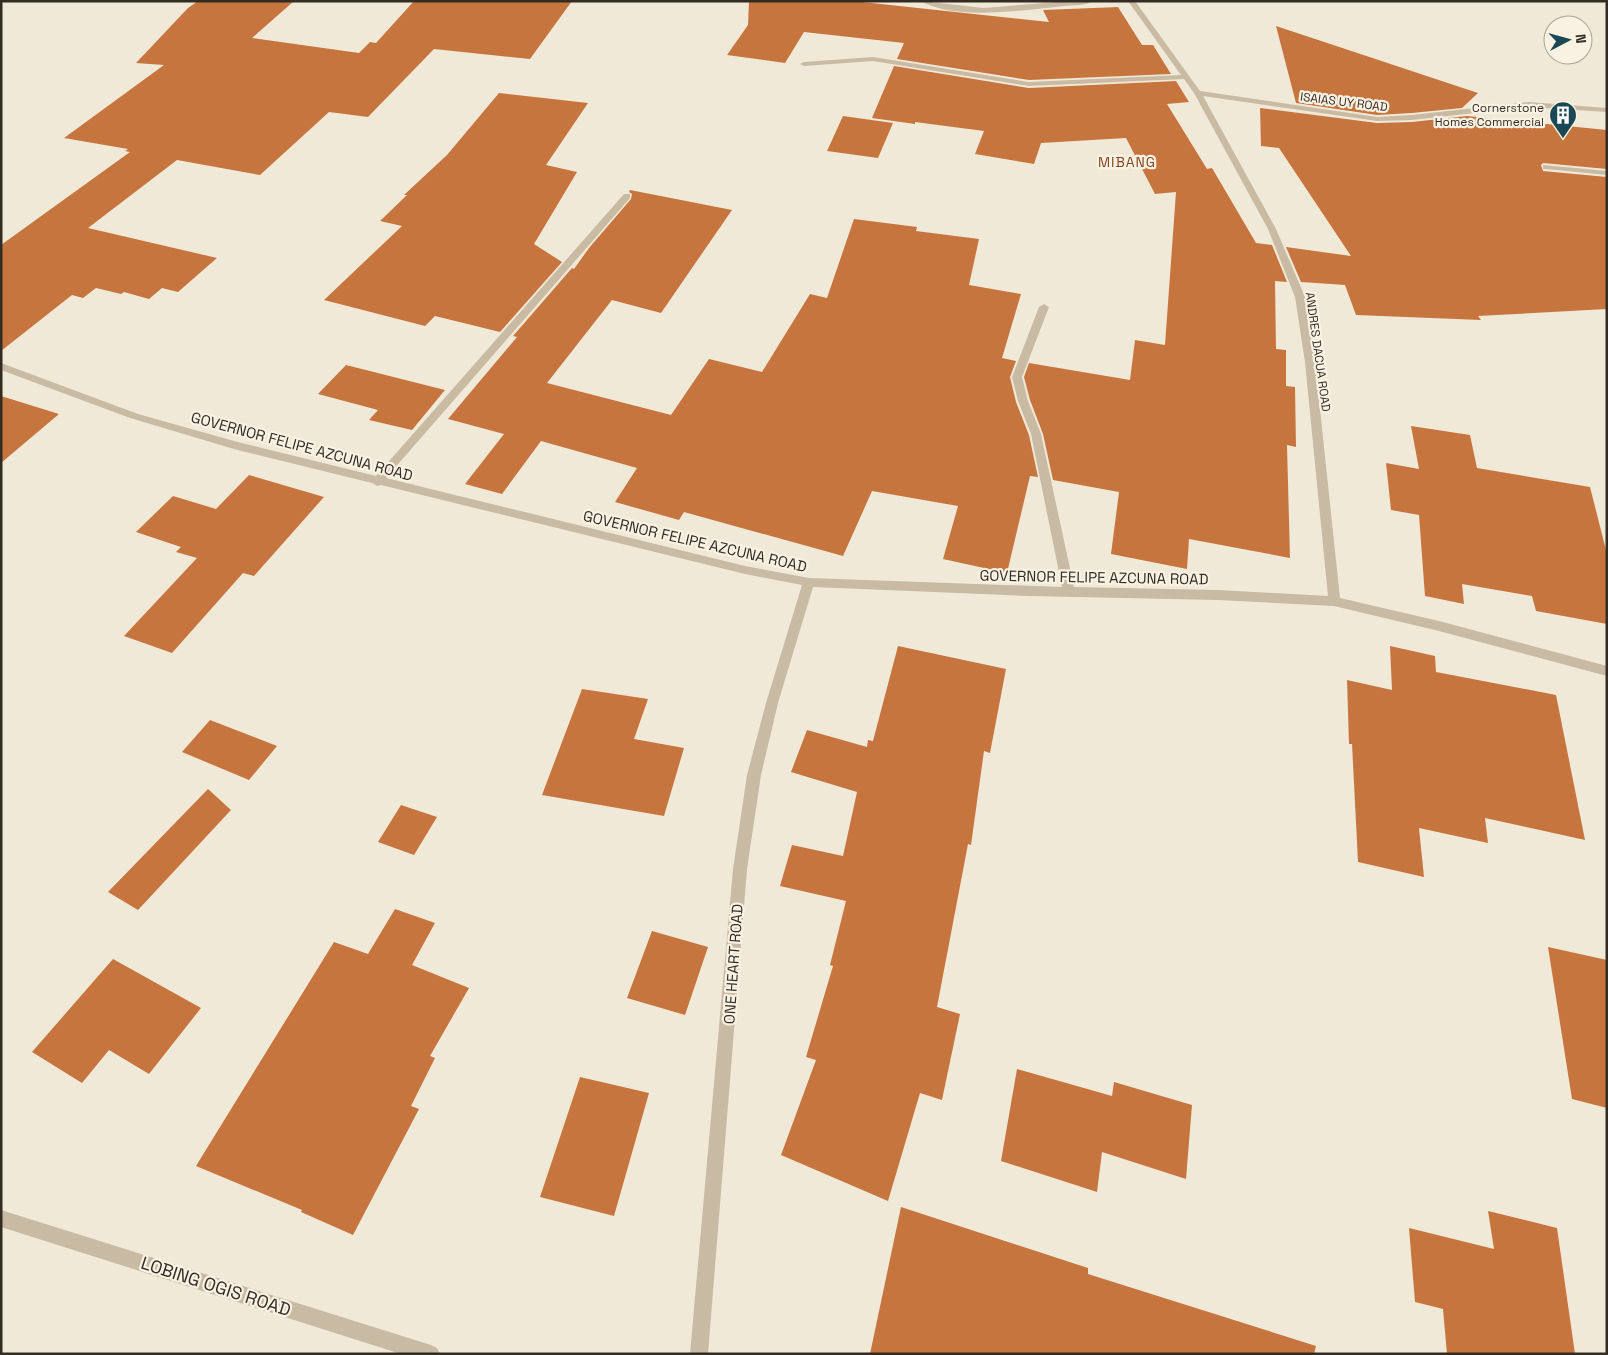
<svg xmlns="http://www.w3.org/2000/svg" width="1608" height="1355" font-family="'Space Grotesk',sans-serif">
<rect width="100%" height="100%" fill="#f1e9d7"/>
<path fill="#c7753f" d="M198,1H294L252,38L359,53L370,42L376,43L414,1H572L530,59L434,49L368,117L329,112L260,175L177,160L88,228L217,258L178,292L162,288L149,299L124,292L121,294L96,288L83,298L72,295L1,351V245L130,152L125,151L128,149L64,138L164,65L136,63L188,8Z
M749,1H853L1049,22L1043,10L1118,7L1142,45H1153L1171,74L1029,80L897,59L904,43L804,32L785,63L727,55L748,25Z
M1276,26L1478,93L1462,108L1412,113L1377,115L1296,103Z
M894,66L1029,88L1176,81L1189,102L1167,104L1207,169L1212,168L1256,243L1272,245L1287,282L1275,281L1276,349L1286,350V386L1295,387L1296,447L1287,445L1290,558L1189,539L1187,569L1111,554L1119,492L1053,480L1043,434L1030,400L1024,377L1029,363L1130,380L1135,340L1165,345L1176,192L1155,194L1126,138L1041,143L1034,164L975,154L984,131L915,122V124L872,118Z
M499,93L588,103L546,165L577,172L534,244L562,262L500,332L435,316L425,326L324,300L402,226L380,221L407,195H404L447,155Z
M1260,108L1377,123L1412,122L1467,116L1607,130V169L1543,163L1541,165L1543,171L1607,177V309L1478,316L1481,320L1356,315L1345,285L1301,282L1286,247L1351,256L1279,148L1261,146Z
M843,116L893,123L878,158L827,151Z
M630,190L732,210L661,313L612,300L547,383L671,415L709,359L762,372L810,294L827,298L854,219L917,227L916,231L979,239L969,285L1021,294L1002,358L1016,361L1010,377L1016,402L1029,435L1038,477L1030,476L1007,573L943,559L958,506L872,491L843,556L684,512L679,520L615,502L637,468L541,441L502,494L465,484L504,434L448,419L517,337L513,336L572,268L574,269L589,248L631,199L632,194L629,192Z
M346,365L445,390L412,430L369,420L378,410L318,394Z
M1,396L59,414L1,463Z
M1411,426L1470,435L1477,468L1590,487L1607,554V624L1536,611L1532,596L1462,584L1464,604L1425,596L1419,515L1391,510L1386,463L1419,469Z
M249,475L324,497L254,576L243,573L172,653L124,636L197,558L176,552L181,547L136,532L173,496L216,509Z
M898,646L1006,669L990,753L984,751L971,845L968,844L937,1007L960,1014L942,1100L920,1093L888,1201L781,1155L816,1060L806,1057L833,966L830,965L846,901L780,886L792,845L843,856L857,792L791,772L807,730L867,747L868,740L873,741Z
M1390,646L1435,656L1436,672L1556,695L1585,840L1485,818L1488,843L1419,828L1424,877L1358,862L1352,744H1349L1347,680L1392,690Z
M582,689L648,699L634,739L684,748L664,816L542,795Z
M210,720L277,746L249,780L182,752Z
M208,789L231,810L138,910L108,892Z
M401,805L437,817L414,855L378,842Z
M395,909L435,923L412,965L469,988L430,1056L435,1058L411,1106L419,1109L353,1235L301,1212L302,1210L196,1166L334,942L368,954Z
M652,931L708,947L685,1015L627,998Z
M1548,947L1607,960V1108L1572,1099Z
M113,959L201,1008L149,1074L109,1050L82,1083L32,1052Z
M1017,1069L1112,1096L1114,1082L1192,1105L1186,1179L1102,1152L1097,1192L1001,1161Z
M580,1077L649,1093L614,1216L540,1197Z
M901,1207L1088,1268V1274L1316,1346L1314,1354H870Z
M1488,1211L1557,1228L1575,1354H1447L1443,1309L1415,1302L1409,1228L1494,1249Z"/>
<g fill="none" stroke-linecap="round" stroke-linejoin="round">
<path fill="#c8baa3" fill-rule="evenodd" d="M921,1L984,8L1068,1H1094C1086,6 1073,5 1064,6C1026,10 954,21 921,1Z
M1128,1H1135L1200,91L1377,117L1412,115L1529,102L1607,108V112L1529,107L1412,120L1377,121L1203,96L1276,229L1305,297L1315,362L1340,598L1439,621L1607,666V676L1439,631L1334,606L1218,600L1029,596L813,587L778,703L761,775L747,869L708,1354H690L733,869L747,775L766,703L802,585L745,574L381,485L377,486L372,483L234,449L130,418L1,370V363L138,414L234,441L376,476L624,194H630V198L386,478L745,566L809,578L1062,587L1031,434L1018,401L1012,377L1039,307L1044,304L1049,307L1022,377L1028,401L1041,434L1074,587L1218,590L1328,596L1305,362L1295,297L1268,229L1194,93L1184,79L1029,86L873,61L804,66L800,64L804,62L873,57L1029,82L1181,75Z
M1543,165L1607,171V175L1546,169H1543Z
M1,1210L431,1345L437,1348L440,1354H401L1,1227Z"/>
</g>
<defs>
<g id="building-pin" transform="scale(1.4375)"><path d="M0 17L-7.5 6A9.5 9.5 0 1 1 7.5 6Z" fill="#1b4855" stroke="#f9f2e3"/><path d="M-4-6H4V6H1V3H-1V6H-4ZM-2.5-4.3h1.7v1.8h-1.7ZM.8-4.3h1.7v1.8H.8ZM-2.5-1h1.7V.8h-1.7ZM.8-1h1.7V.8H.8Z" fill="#fff"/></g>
</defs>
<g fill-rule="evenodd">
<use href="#building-pin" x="1563" y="115"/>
</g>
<g text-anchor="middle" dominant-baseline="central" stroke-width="4.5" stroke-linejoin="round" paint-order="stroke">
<g font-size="12" fill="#332c25" stroke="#f9f2e3">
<text transform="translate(1344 102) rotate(7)">ISAIAS UY ROAD</text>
<text transform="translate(1318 352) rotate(82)">ANDRES DACUA ROAD</text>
</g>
<g font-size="12" fill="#332c25" stroke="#f9f2e3" text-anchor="end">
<text x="1544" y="108">Cornerstone<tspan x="1544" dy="14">Homes Commercial</tspan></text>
</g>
<g font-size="14" letter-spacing="1" fill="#82461e" stroke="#f9f2e3">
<text x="1127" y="162">MIBANG</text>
</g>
<g font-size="15" fill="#332c25" stroke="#f9f2e3">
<text transform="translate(302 446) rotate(15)">GOVERNOR FELIPE AZCUNA ROAD</text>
<text transform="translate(695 541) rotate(13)">GOVERNOR FELIPE AZCUNA ROAD</text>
<text transform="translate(1094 577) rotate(1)">GOVERNOR FELIPE AZCUNA ROAD</text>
<text transform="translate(733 964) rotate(-86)">ONE HEART ROAD</text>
</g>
<g font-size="18" fill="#332c25" stroke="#f9f2e3">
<text transform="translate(216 1286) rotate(18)">LOBING OGIS ROAD</text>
</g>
</g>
<rect width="1608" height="1355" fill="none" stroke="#332c25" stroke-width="5"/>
<g transform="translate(1568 40) rotate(84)"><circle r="24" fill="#f9f2e3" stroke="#aaa397"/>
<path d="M0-4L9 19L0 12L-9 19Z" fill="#1b4855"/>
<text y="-8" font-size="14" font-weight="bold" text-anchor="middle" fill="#332c25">N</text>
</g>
</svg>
